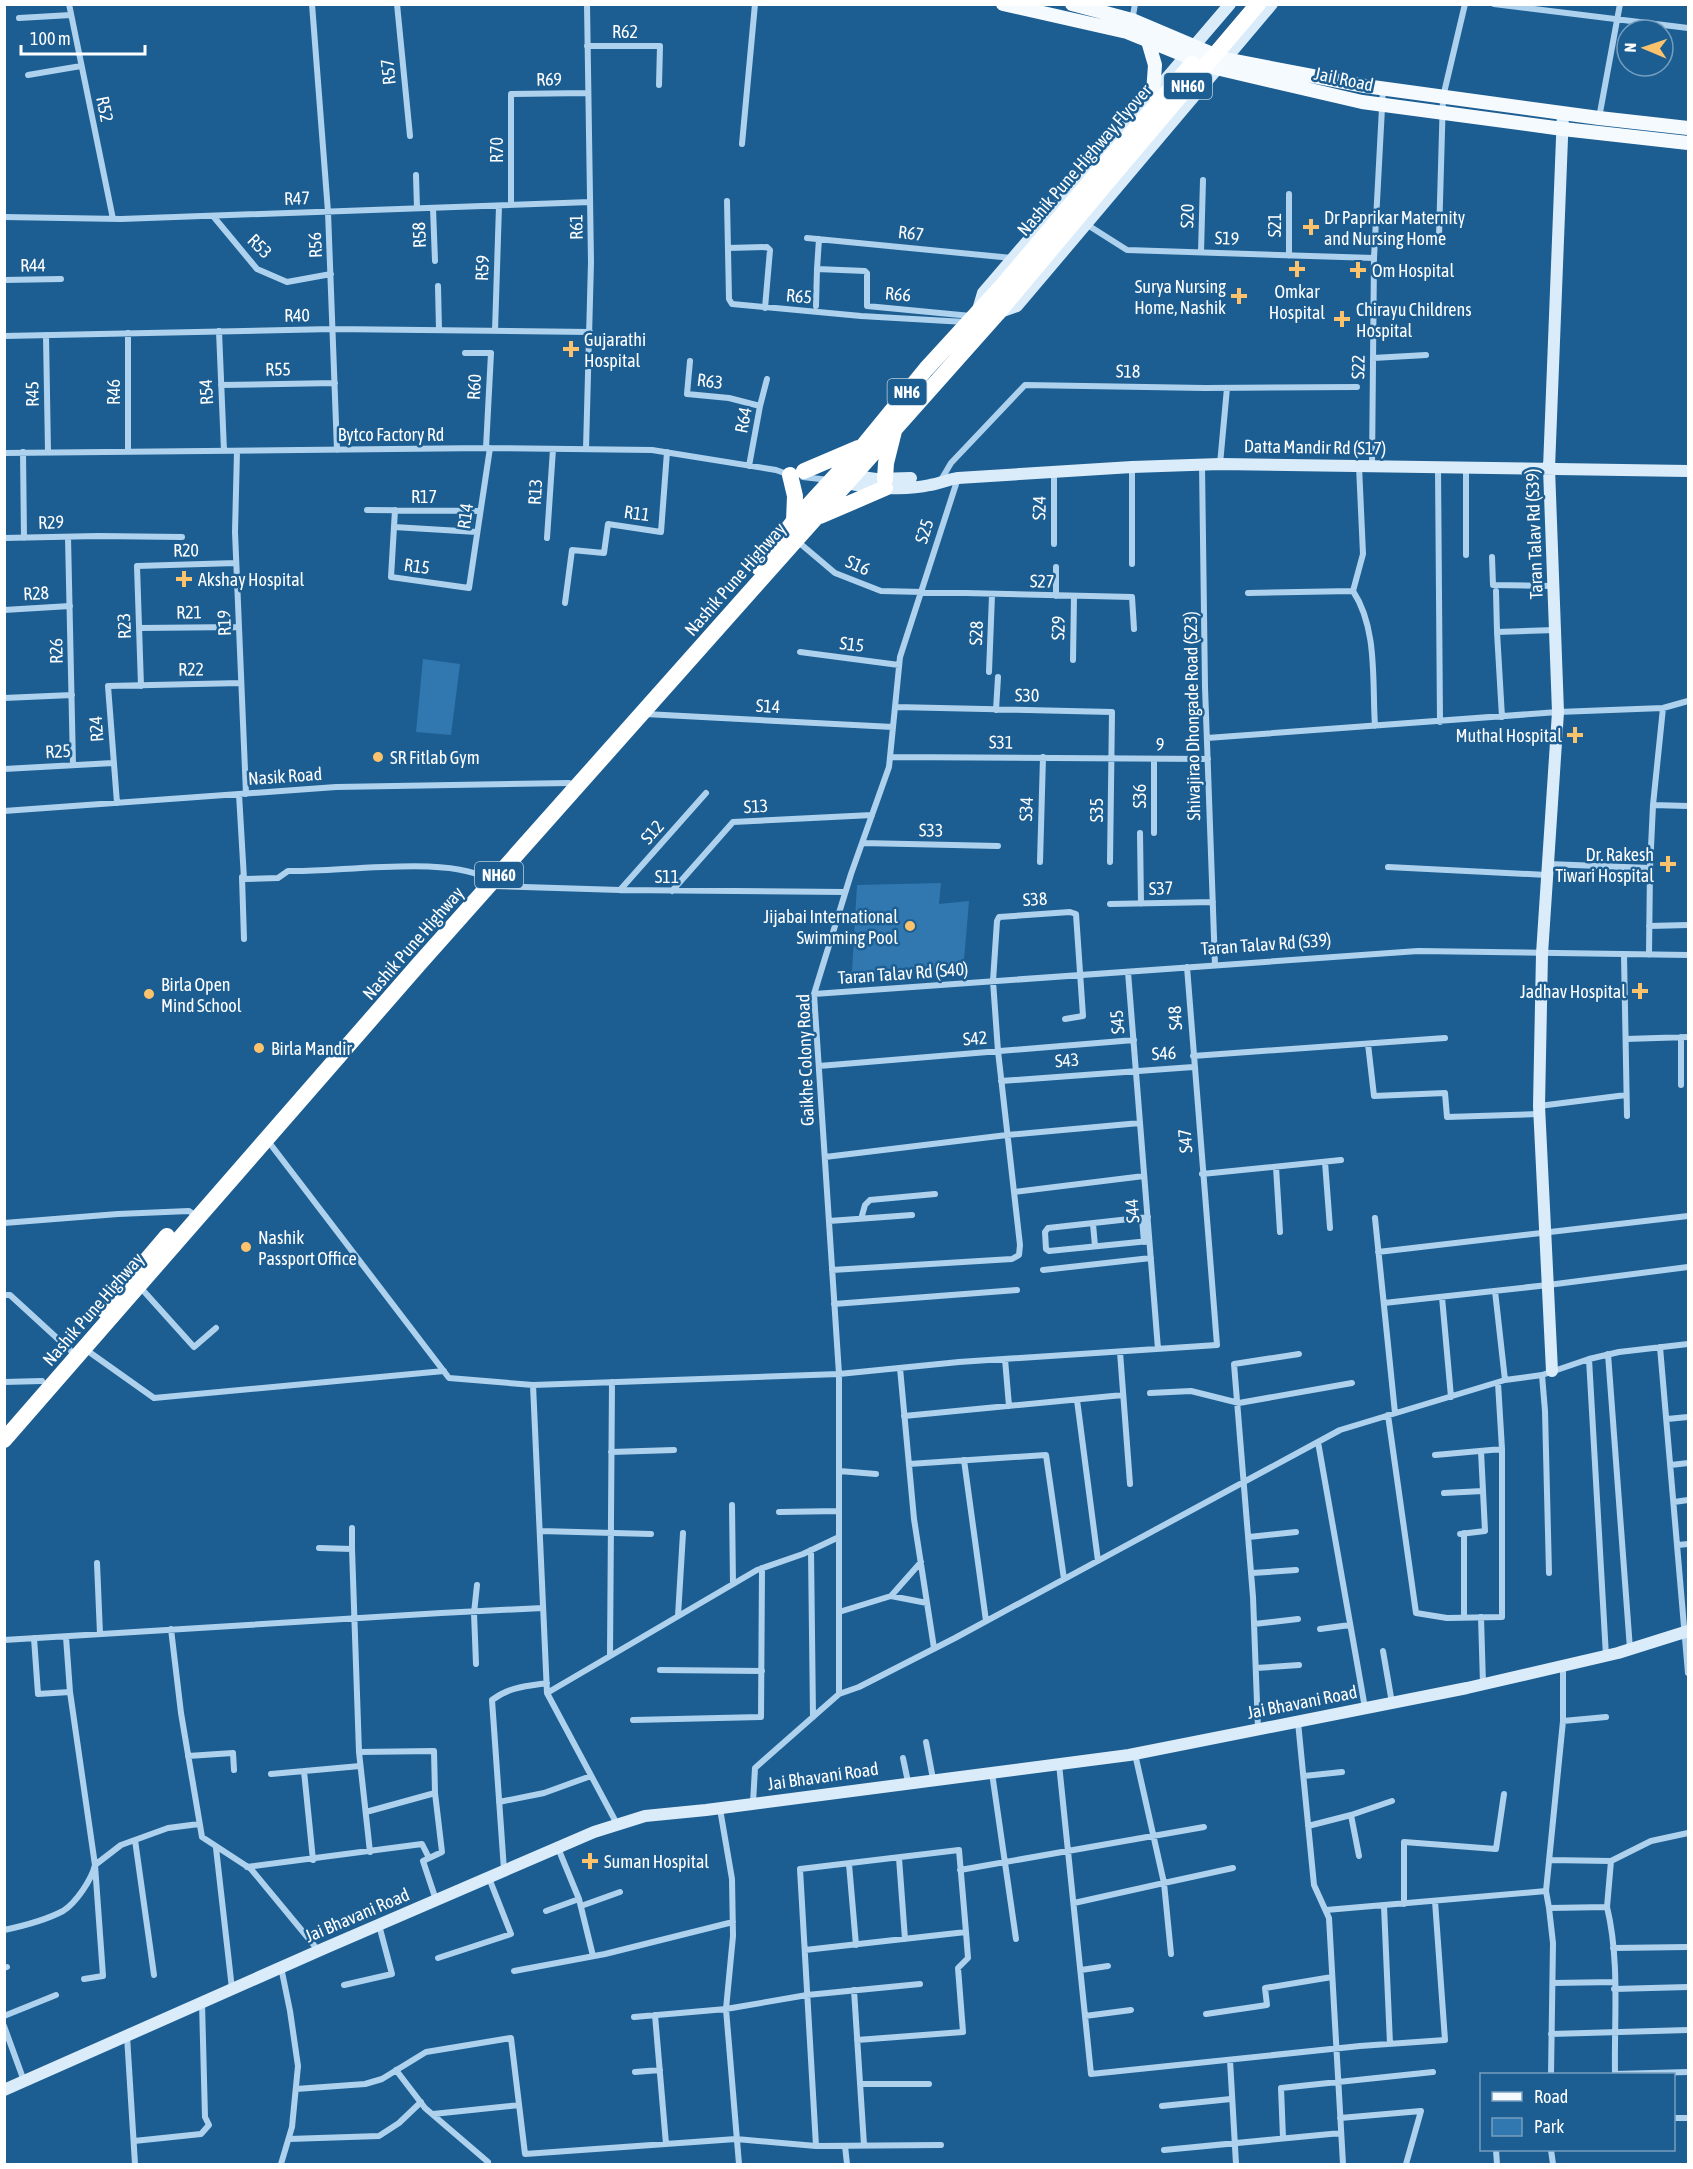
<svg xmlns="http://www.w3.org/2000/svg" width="1693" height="2169" font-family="'Asap Condensed',sans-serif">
<rect width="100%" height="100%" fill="#1d5e92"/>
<path fill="#3078af" d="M423,659L460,664L451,735L416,732Z
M941,883L939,904L969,901L963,972H852L857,885Z"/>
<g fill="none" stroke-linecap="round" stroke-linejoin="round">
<path stroke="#aed2ee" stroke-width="6" d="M69,4L113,219
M312,4L328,212L337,450
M397,4L410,136
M1494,4L1688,28
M19,18L71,15
M1132,21L1135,4
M587,46H660L659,85
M28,75L81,66
M1599,118L1620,4
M742,144L755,4
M416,175L417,208
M1289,194V256
M727,201L729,299L732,304L861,316L965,322
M511,205V94L588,93
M433,208L435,261
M213,216L257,269L287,282L331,274
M4,217L121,219L590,202
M1086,224L1127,250L1374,258
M1439,236L1443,97L1465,4
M807,238L1012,258
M728,248L767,247L770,250L765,308
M1201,252L1203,180
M817,269L819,239
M4,280L61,279
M438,286L439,330
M816,306L817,269L865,271L867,273V306L971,316
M219,331L224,451
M495,331L499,206
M46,335L48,452
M4,336L333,329L590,332
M465,353H491L486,448
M1373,358L1426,355
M690,361L687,394L729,398L760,406
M221,385L335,383
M586,449L591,262L587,4
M128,451V333
M237,451L235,532L246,794
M23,452L24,538
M4,453L486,448L652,450L776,470L787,474
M1220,464L1227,388
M1202,465L1205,687L1215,965
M749,466L760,406L767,379
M1359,466L1363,554L1353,591C1378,629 1372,682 1375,726
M1372,466L1374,258L1383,89
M1438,467L1440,722
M803,477L829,480
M958,478L900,657L889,767L851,874L814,994L839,1374L959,1362L1217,1345L1187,967
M941,480L951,463L1025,385L1205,388L1357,387
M367,510L480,511
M395,510L391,577L469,588L490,448
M394,527L477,532
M68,537L73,765
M4,538L98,536L182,537
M547,538L553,449
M796,540L835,573L881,591L1132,597L1134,629
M1054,544V473
M1466,555V467
M1492,557L1493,585L1553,586
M1132,564V468
M1056,567V596
M1496,591L1497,632
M1248,593L1353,591
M565,603L572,550L604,553L608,524L661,532L667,452
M4,610L70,606
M139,628L239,627
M800,652L899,665
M1073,660L1074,596
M989,672L992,595
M141,686L137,566L236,563
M4,698L72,695
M895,707L1112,712L1110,862
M996,710L998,677
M645,714L893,727
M1502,717L1497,632L1555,630
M1207,738L1558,712L1663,708L1688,701
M890,757L1208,759
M4,769L113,763
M239,794L244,879L278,878L288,871C336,873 456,853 492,882
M117,803L108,686L241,683
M1653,805L1688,806
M4,811L336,787L569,783
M1140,833L1141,904
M1154,833V759
M862,843L998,846
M1040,862L1043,757
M1548,864L1650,868L1649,955
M1388,867L1547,875
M1650,868L1653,805L1663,708
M242,877L244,939
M492,886L620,890L845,892
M620,890L706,793
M672,891L733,822L872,815
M1110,904L1213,902
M1649,926L1688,925
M1624,955L1627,1116
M1128,972L1158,1349
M814,994L1418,951L1688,955
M1681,1037V1085
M1626,1039L1688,1037
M1368,1044L1374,1096L1445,1093L1447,1117L1539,1114
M1193,1056L1445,1038
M819,1066L1134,1040
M1001,1081L1193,1067
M1539,1106L1626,1095
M268,1141L449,1378L533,1385L547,1693L617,1824
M825,1157L1007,1135L1140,1123
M1325,1162L1330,1228
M1276,1167L1280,1232
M1202,1174L1341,1160
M1014,1192L1144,1176
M1148,1217L1048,1228L1045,1232L1046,1249L1049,1251L1149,1241
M1142,1218L1144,1242
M1375,1218L1395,1413
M861,1219L865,1205L870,1200L935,1194
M829,1221L912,1215
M4,1223L118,1214L189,1211L198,1217
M1093,1224L1095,1246
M1378,1252L1688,1216
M832,1270L1012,1259L1019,1255L1020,1245L998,1051L993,981L997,921L999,917L1070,912L1076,914L1083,1016L1065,1019
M1043,1270L1151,1258
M140,1287L194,1347L216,1328
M1495,1291L1505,1380
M4,1295H10L70,1350
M1442,1297L1451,1397
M1384,1303L1548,1285L1688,1267
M834,1304L1017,1290
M1660,1347L1688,1673
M85,1349L154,1398L444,1371
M1120,1352L1130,1484
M1608,1354L1630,1649
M1005,1359L1009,1406
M1589,1359L1606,1656
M900,1368L914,1519L934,1648
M1542,1375L1545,1411L1549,1573
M4,1382L42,1381
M533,1385L839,1374V1537L803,1554L757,1570L547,1693
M1150,1393L1191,1391L1239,1403L1352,1383
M1077,1400L1098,1561
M1388,1415L1416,1613L1447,1618L1502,1617V1449
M904,1416L1123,1395
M1667,1419L1688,1417
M1318,1442L1365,1708
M611,1452L674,1450
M1435,1455L1502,1449L1498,1383
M964,1460L986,1621
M909,1464L1046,1455L1064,1579
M1671,1465L1688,1463
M839,1471L876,1474
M1444,1493L1483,1491
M1674,1502L1688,1500
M732,1505L733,1584
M779,1512L839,1511
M540,1531L651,1534
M1464,1533V1617
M1460,1534L1485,1531L1481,1451
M839,1537V1694
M1249,1537L1296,1532
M1678,1545L1688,1544
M319,1548L352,1549L359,1752L370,1852
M352,1549V1528
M811,1550L813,1717
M97,1563L100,1634
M1252,1573L1296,1570
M891,1596L927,1603
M839,1612L891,1596L921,1562
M678,1616L683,1533
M1481,1617L1483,1684
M1254,1624L1298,1619
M171,1629L181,1713L202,1837L251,1869L318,1950
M1320,1629L1350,1625
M66,1637L70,1692
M34,1638L38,1694L70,1692L95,1865L103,1976L84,1979
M4,1640L441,1613L543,1608
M1383,1651L1392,1703
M610,1656L612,1382
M476,1664L474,1613L477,1585
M1256,1668L1299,1665
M660,1670L762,1671
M633,1720L761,1717L762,1568
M1563,1721L1606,1717
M1298,1722L1314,1885L1329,1918L1343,2164
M1258,1729L1253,1597L1234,1364L1299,1354
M926,1742L933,1779
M359,1752L434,1751L435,1793L366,1812
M188,1756L233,1753L234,1770
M903,1758L908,1782
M1059,1764L1091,2074L1360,2046L1445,2040L1435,1901
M304,1771L313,1860
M992,1773L1016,1939
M271,1774L360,1766
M1304,1776L1342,1772
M435,1793L442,1852L423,1861L436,1900
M499,1802L544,1793L591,1776
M753,1803L755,1768L839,1694L859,1687L955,1638L1340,1430L1505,1380L1542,1375L1589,1359L1619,1352L1688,1344
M720,1809L732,1879L733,1936L726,2009L739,2164
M1351,1815L1359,1856
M1308,1826L1351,1815L1392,1801
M135,1840L154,1975
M216,1848L232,1989
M558,1848L579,1899L593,1956
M899,1858L905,1939
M1549,1860L1611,1861L1607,1907L1549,1908L1546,1891L1563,1721V1665
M1611,1861L1651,1841L1688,1833
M849,1864L856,1945
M247,1867L422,1844L429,1858
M504,1870L492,1700C509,1687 526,1686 547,1683
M960,1870L1204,1827
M1074,1903L1164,1883L1135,1754
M1404,1904V1842L1496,1849L1504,1794
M581,1906L620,1892
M1384,1906L1390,2044
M1607,1907C1620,1960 1614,2020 1615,2074
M1549,1908L1553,1943L1551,2074
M1326,1910L1546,1891
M546,1911L579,1899
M4,1930C23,1926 46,1920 63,1911C76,1903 92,1879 95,1865L121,1845L168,1828L199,1824
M1613,1948L1688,1947
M805,1950L966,1932L959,1850L800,1869L816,2146
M1171,1954L1164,1883L1233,1868
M438,1958L511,1934L489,1878
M4,1968L7,1967
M1081,1970L1108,1966
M514,1971L605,1954L733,1922
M1553,1983L1615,1982
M344,1985L392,1974L379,1925
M1614,1989L1688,1987
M854,1990L864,2145
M1206,2014L1267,2005L1265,1988L1332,1977
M655,2015L666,2144
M4,2016L56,1995
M1085,2016L1131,2010
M634,2017L726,2009L807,1995L920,1984
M4,2026L24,2081
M1551,2034L1688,2030
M127,2036L135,2164
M857,2040L963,2032L958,1968L968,1958L966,1932
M1230,2060L1236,2164
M396,2070L425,2108L488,2162
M635,2072L660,2070
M1615,2074L1688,2072
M860,2084H929
M296,2089L365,2084L382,2079L426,2052L511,2038L525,2154L736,2139L816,2146L941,2145
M1162,2106L1231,2099
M433,2114L519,2105
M1340,2118L1421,2111L1406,2164
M1674,2118H1688
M1283,2138L1281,2088L1433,2072
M289,2139L379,2136L399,2123L421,2102
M134,2141L201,2134L209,2125L205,2117L202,2003
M845,2146L847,2164
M1164,2150L1341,2133
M1496,2150L1497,2164
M1551,2150L1553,2164
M281,2164L292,2127L298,2066L290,2011L281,1967"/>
<path stroke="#daecfa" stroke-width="12" d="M978,310L983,293L1230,4
M997,313L1017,306L1272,4
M847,475L876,479L911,478
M840,482C866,488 905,491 930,485C941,483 946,480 958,478L1132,467L1220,464L1688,471
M1552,1371L1539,1106L1542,954L1558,712L1549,468L1563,113
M4,2090L325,1948L594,1832L645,1816L706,1810L1129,1755L1467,1688L1618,1653L1688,1631"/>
<path stroke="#f5faff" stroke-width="14" d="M1003,4L1127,32L1216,68L1362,102L1563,129L1688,143
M1072,4L1132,20L1224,59L1365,86L1599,118L1688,128
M1148,41L1155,65L1153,93"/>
<path stroke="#fff" stroke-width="16" d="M804,471L858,448
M790,475L795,496L794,521
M885,479L886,463L894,431
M820,516L885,488
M758,567L794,521L863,446L926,369L1003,285L1112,156
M104,1310L167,1236
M4,1440L419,964L997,314L1119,168"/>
<path stroke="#fff" stroke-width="16" d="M1112,156L1192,64
M1119,168L1258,4"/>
</g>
<g fill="#fdc36c" stroke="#1d5e92" stroke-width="2">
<path d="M1308 218h6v6h6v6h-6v6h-6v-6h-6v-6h6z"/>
<path d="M1294 260h6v6h6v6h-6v6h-6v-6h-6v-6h6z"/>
<path d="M1355 261h6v6h6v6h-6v6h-6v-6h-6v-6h6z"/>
<path d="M1236 287h6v6h6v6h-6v6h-6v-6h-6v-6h6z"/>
<path d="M1339 310h6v6h6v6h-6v6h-6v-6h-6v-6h6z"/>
<path d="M568 340h6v6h6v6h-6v6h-6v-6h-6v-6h6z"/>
<path d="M181 570h6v6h6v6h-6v6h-6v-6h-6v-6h6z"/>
<path d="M1572 726h6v6h6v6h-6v6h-6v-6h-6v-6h6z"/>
<circle cx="378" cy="757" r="6"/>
<path d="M1665 855h6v6h6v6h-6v6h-6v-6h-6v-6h6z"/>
<circle cx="910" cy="926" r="6"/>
<path d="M1637 982h6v6h6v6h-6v6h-6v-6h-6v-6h6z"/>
<circle cx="149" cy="994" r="6"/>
<circle cx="259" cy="1048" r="6"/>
<circle cx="246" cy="1247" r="6"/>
<path d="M587 1852h6v6h6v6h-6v6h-6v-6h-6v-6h6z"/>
</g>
<g text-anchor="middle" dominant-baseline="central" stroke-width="5" stroke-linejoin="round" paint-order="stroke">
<g fill="#1d5e92" stroke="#bbcfde" stroke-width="1.5">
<rect x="1164" y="73" width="48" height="26" rx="4.5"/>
<rect x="887.5" y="379" width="39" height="26" rx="4.5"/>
<rect x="475" y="862" width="48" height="26" rx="4.5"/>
</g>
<g font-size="16" font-weight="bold" fill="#fff">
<text x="1188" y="86">NH60</text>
<text x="907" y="392">NH6</text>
<text x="499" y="875">NH60</text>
</g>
<g font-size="18" fill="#fff" stroke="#1d5e92">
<text x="625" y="31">R62</text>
<text transform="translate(388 72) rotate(-96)">R57</text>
<text transform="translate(549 79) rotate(-1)">R69</text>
<text transform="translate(1344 79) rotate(12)">Jail Road</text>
<text transform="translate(105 109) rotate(78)">R52</text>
<text transform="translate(496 150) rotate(-90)">R70</text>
<text transform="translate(1084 160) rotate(-49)">Nashik Pune Highway Flyover</text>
<text transform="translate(297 198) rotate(-2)">R47</text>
<text transform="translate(1187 216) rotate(-89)">S20</text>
<text transform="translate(1274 225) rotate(-90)">S21</text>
<text transform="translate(576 227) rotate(-91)">R61</text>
<text transform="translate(911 233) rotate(6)">R67</text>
<text transform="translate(419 235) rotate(-92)">R58</text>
<text transform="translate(1227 238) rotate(2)">S19</text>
<text transform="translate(315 245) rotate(-92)">R56</text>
<text transform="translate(260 246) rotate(45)">R53</text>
<text transform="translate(33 265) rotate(-1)">R44</text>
<text transform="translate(482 268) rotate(-88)">R59</text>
<text transform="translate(898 294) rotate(5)">R66</text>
<text transform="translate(799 296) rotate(5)">R65</text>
<text transform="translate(297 315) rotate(-1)">R40</text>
<text transform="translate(1358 367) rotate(-89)">S22</text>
<text transform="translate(278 369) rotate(-1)">R55</text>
<text transform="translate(1128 371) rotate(1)">S18</text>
<text transform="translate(710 381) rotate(7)">R63</text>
<text transform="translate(474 387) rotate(-87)">R60</text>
<text transform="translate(113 392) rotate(-90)">R46</text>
<text transform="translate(206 392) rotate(-93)">R54</text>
<text transform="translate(32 394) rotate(-91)">R45</text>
<text transform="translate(743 420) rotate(-79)">R64</text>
<text x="391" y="434">Bytco Factory Rd</text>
<text transform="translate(1315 447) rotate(1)">Datta Mandir Rd (S17)</text>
<text transform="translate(535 492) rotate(-87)">R13</text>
<text x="424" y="496">R17</text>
<text transform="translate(1039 508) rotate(-89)">S24</text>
<text transform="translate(637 513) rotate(8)">R11</text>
<text transform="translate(465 516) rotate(-82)">R14</text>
<text transform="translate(51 522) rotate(-2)">R29</text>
<text transform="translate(924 531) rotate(-72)">S25</text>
<text transform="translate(1534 534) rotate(-92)">Taran Talav Rd (S39)</text>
<text transform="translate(186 550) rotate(-1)">R20</text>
<text transform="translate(858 565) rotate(24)">S16</text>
<text transform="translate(417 566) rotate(8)">R15</text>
<text transform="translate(735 579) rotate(-49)">Nashik Pune Highway</text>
<text transform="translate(1042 581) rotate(1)">S27</text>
<text transform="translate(36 593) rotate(-3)">R28</text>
<text transform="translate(189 612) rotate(-1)">R21</text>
<text transform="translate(224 623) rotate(-92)">R19</text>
<text transform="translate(124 626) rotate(-92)">R23</text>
<text transform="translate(1058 628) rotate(-89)">S29</text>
<text transform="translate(976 633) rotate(-88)">S28</text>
<text transform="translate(852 644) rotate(7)">S15</text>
<text transform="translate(56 651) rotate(-91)">R26</text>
<text transform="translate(191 669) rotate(-1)">R22</text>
<text transform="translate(1027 695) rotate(1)">S30</text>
<text transform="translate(768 706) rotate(3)">S14</text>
<text transform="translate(1192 716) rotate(-91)">Shivajirao Dhongade Road (S23)</text>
<text transform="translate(96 729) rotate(-94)">R24</text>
<text transform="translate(1001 742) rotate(1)">S31</text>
<text transform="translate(1160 744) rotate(1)">9</text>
<text transform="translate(58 751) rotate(-3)">R25</text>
<text transform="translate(285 776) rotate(-4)">Nasik Road</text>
<text transform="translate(1139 796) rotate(-90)">S36</text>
<text transform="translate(756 806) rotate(-3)">S13</text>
<text transform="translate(1026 809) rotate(-88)">S34</text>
<text transform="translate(1096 810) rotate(-90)">S35</text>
<text transform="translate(931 830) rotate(1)">S33</text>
<text transform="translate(652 832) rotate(-49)">S12</text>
<text x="667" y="876">S11</text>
<text transform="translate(1161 888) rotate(-2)">S37</text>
<text transform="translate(1035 899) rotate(-4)">S38</text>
<text transform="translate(413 943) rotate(-49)">Nashik Pune Highway</text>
<text transform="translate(1266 944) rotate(-4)">Taran Talav Rd (S39)</text>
<text transform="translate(903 973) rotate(-4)">Taran Talav Rd (S40)</text>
<text transform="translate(1175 1018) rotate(-94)">S48</text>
<text transform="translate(1117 1022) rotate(-95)">S45</text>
<text transform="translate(975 1038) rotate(-5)">S42</text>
<text transform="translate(1164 1053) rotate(-3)">S46</text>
<text transform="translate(805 1060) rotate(-92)">Gaikhe Colony Road</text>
<text transform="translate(1067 1060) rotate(-5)">S43</text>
<text transform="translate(1185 1141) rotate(-95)">S47</text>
<text transform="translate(1132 1211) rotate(-95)">S44</text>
<text transform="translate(93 1309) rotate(-49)">Nashik Pune Highway</text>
<text transform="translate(1302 1702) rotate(-11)">Jai Bhavani Road</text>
<text transform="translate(823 1776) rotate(-8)">Jai Bhavani Road</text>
<text transform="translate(357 1915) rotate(-23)">Jai Bhavani Road</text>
</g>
<g font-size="18" fill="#fff" stroke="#1d5e92" text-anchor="start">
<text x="1324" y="217">Dr Paprikar Maternity<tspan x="1324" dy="21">and Nursing Home</tspan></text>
<text x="1372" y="270">Om Hospital</text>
<text x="1226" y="286" text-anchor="end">Surya Nursing<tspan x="1226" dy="21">Home, Nashik</tspan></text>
<text x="1297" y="291" text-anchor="middle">Omkar<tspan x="1297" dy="21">Hospital</tspan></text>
<text x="1356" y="309">Chirayu Childrens<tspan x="1356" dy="21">Hospital</tspan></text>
<text x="584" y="339">Gujarathi<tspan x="584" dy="21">Hospital</tspan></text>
<text x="198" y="579">Akshay Hospital</text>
<text x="1562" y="735" text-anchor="end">Muthal Hospital</text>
<text x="390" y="757">SR Fitlab Gym</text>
<text x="1654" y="854" text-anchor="end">Dr. Rakesh<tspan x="1654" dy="21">Tiwari Hospital</tspan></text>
<text x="898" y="916" text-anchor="end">Jijabai International<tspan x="898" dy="21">Swimming Pool</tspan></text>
<text x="161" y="984">Birla Open<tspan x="161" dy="21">Mind School</tspan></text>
<text x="1626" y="991" text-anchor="end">Jadhav Hospital</text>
<text x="271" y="1048">Birla Mandir</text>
<text x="258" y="1237">Nashik<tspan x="258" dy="21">Passport Office</tspan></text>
<text x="604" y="1861">Suman Hospital</text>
</g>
</g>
<rect width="1693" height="2169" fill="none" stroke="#ffffff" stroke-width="12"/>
<rect x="1480" y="2073" width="195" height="78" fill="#1d5e92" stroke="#779ebe" stroke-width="1.5"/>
<rect x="1492" y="2092" width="30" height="9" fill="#f5faff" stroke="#779ebe" stroke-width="1.5"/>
<text x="1534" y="2103" font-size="18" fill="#ffffff">Road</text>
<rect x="1492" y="2118" width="30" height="18" fill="#3078af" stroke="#779ebe" stroke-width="1.5"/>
<text x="1534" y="2133" font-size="18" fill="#ffffff">Park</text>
<g transform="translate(1645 48) rotate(272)"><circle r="28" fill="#1d5e92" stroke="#779ebe" stroke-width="1.5"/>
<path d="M0-4.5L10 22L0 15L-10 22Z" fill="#fdc36c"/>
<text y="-9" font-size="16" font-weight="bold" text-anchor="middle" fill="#ffffff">N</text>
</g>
<path d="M21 45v9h124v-9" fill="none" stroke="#ffffff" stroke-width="3"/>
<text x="30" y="45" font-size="18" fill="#ffffff" stroke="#1d5e92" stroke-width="4.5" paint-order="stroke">100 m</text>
</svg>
